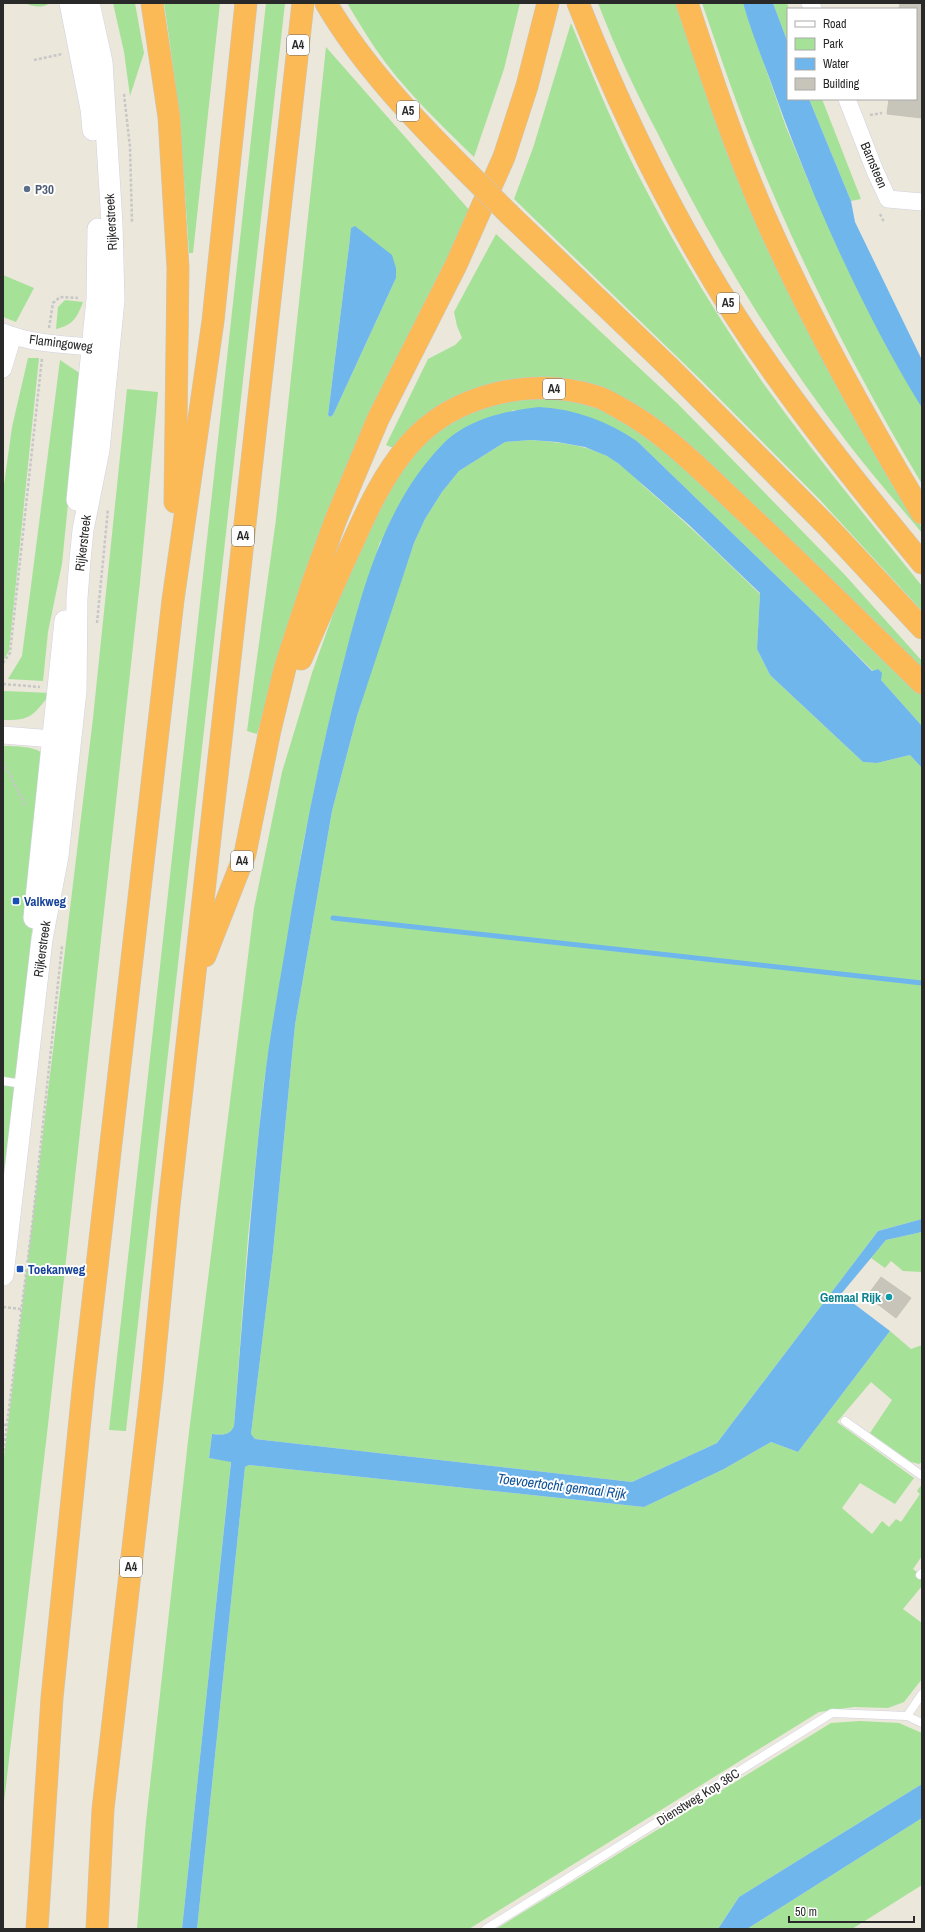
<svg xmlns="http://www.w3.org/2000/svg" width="925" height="1932" font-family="'Archivo Narrow',sans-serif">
<rect width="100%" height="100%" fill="#ebe7db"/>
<path fill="#a5e298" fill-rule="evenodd" d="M24,3H50C42,9 32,6 24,3Z
M113,3H135L144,53L130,96L124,52Z
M164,3H220L193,253H189C184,169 177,86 164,3Z
M266,3H285L126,1431L109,1430Z
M347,3H520L504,69L474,157C439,123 402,88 375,48C365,33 356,18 347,3Z
M598,3H682L876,446L922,528V533C898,504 873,476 850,446C775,349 712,244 658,134C636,92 615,48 598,3Z
M702,3H743L786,127L810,185L875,323L922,408V484C861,382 807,276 761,165C739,112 721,58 702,3Z
M773,3H787L789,9L788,43Z
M571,23C594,79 617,135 645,188C680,255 720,321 763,383C813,453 868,519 922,586V611L820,500L701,380L514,199L533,148Z
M326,47L471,212L277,664L257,734L247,731L276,519ZM350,238L396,268V278L333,415L330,417L328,415Z
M809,99H822L861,199L851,201Z
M496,234L678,404L845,575L922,661V675L643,414L505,385L398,450L386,445L428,359L455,345L462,338L457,326L454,312Z
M3,275L34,288L16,322L3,317Z
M65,300L83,302C77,318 73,325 56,329L58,307Z
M28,358H39L9,651L3,661V492L12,427Z
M60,360L81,374L62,564L48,632L43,681L8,679L22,656Z
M127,389L158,392L140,582L48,1425L3,1811V1465L93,718Z
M509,396L598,403L640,425L922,693V726L881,680L878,669L873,671L820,618L638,442L513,410L380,542L345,657L323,748L302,849L264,1081L248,1237L234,1426C230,1436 221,1435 212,1434L209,1458L231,1461L182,1929H137L146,1821L189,1432L254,908L282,772L312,673L345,581L391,478L445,422Z
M531,440C556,442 582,444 605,455C621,463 635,478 648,490C687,523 723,558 760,594L757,649L770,675L863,762L877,763L910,755L922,768V1219L878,1231L717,1443L632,1482L255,1439L251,1434L273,1252L295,1025L332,811L357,716L379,646L414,543L425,519L442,492L459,471L505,442Z
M5,691L51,693C34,714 32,721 3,720V692Z
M3,746C12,746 39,746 43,755C46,762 46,771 48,778L16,1083L3,1178Z
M922,1232V1272L903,1271L891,1261L885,1268L871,1258L886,1240Z
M890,1331L911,1349L922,1345V1462L919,1464L911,1462L870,1433L892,1400L871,1382L837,1422L914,1478L895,1504L860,1483L842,1508L872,1534L882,1521L889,1527L896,1519L901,1522L920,1494L917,1491L922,1484V1556L913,1569L922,1576V1586L903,1609L922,1623V1679L904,1702L888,1708L854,1707L819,1712L469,1929H197L245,1467L249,1465L644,1507L724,1469L771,1442L798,1452Z
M860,1721L899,1723L922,1733V1784L739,1897L718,1929H496L831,1723Z
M922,1818V1885L852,1929H747Z"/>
<path fill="#6fb6ed" d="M743,3H773L788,43V99H809L851,201L855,222L922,360V408C859,305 809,191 769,77C760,53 750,28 743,3Z
M355,226L392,255L396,268V278L333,415L330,417L328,415L350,238L351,228Z
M539,407C575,409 608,421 638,442L820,618L872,671L878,669L882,673L881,680L922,726V768L910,755L877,763L863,762L770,675L757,649L760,593L688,524L619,464L607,456L585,447L557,442L531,440L505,442L459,471L442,492L425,519L414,543L357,716L332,811L295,1025L273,1252L251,1434L255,1439L632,1482L717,1443L878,1231L922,1219V1232L886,1240L841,1294L890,1331L798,1452L771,1442L724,1469L644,1507L249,1465L245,1467L197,1929H182L231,1462L209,1458L212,1434C221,1435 230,1436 234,1426C243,1312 251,1198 264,1084C269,1041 277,998 284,956C298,868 314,782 335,696C357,610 378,511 442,445C467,419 505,411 539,407Z
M922,1784V1818L747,1929H718L739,1897Z"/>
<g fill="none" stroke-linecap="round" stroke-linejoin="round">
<path stroke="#6fb6ed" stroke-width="5" d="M333,918L922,983"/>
</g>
<path fill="#c7c5ba" stroke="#c7c3b5" d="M900,3H922V118L887,114L889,99H916V9H899Z
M881,1277L911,1298L896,1318L867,1296Z"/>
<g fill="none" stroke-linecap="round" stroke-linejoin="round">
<g stroke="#d1d1e2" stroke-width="9">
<path id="service" d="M3,1081L16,1083
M845,1421L921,1475L922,1474
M920,1575L922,1573
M907,1716L922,1694
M486,1929L832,1713L907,1716L922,1723"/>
</g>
<g stroke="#d1d1e2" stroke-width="18">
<path id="minor" d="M810,3L813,9
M847,99L875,171L888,199L922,202
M3,332C34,345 72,345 105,348
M3,369L13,336
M3,735L65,740"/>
</g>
<g stroke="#d1d1e2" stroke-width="22">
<path id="tertiary" d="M70,3L91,109L93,130
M77,500L97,299L98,229
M34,918L65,621
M3,1275L42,939L58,856L76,691L77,598L80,560L83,530L99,450L114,300L112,224L102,62L89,3"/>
</g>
<g stroke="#c7c7c7" stroke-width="23">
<path id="motorway" d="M152,3L169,117L178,268L175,502
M326,3C362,65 415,120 465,170
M578,3C621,112 673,218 736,317C792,403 857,484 922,563
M687,3C711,76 735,149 766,219C811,321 865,418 922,513
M510,215L670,368L828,527L922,628
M301,659C318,620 335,580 353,542C368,508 384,474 408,446C453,393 533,376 598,397C605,399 612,404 618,407C663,431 698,467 734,501C798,561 860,622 922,683
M205,956L245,854L270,730L285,668L313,582L336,519L378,419L456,265L504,157L527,86L548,3
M37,1929L52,1698L84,1380L173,600L213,321L246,3
M97,1929L103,1809L152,1383L169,1206L303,3"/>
</g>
<path stroke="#c7c7c7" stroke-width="2.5" stroke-dasharray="3 2" stroke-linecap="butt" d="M34,60L62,54
M124,94L130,147L132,223
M870,115L882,113
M880,214L884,222
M49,328L53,303L60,297L78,298
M97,623L108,509
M3,663L10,653L42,358
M3,684L40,687
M3,762L26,807
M3,1307L21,1309
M3,1425H7
M3,1456L33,1218L62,946"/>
<use href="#service" stroke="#fff" stroke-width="8"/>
<use href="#minor" stroke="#fff" stroke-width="17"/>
<use href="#tertiary" stroke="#fff" stroke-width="21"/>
<use href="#motorway" stroke="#fcba56" stroke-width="22"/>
<g stroke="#c7c7c7" stroke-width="23" stroke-linecap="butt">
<path id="motorway-bridge" d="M465,170L510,215"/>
</g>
<use href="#motorway-bridge" stroke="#fcba56" stroke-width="22"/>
</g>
<circle fill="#5c6f8a" stroke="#fff" stroke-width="1.5" cx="27" cy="189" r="4"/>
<g fill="#1a4fb4" stroke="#fff" stroke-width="1.5">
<rect x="12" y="897" width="8" height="8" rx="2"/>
<rect x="16" y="1265" width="8" height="8" rx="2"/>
</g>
<circle fill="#0f9aa8" stroke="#fff" stroke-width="1.5" cx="889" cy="1297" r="4"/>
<g text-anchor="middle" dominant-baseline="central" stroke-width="4" stroke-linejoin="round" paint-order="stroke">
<g fill="#fff" stroke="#696969" stroke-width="1">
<rect x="287" y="35" width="22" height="20" rx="3"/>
<rect x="397" y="101" width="22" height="20" rx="3"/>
<rect x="717" y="293" width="22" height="20" rx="3"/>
<rect x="543" y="379" width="22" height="20" rx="3"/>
<rect x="232" y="526" width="22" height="20" rx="3"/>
<rect x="231" y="851" width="22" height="20" rx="3"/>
<rect x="120" y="1557" width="22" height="20" rx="3"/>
</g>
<g font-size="12" font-weight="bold" fill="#292929">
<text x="298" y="45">A4</text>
<text x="408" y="111">A5</text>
<text x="728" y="303">A5</text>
<text x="554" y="389">A4</text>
<text x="243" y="536">A4</text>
<text x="242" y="861">A4</text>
<text x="131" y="1567">A4</text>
</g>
<g font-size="13" fill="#292929" stroke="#fff">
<text transform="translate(874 165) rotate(67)">Barnsteen</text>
<text transform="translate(111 222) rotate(-93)">Rijkerstreek</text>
<text transform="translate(61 343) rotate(7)">Flamingoweg</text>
<text transform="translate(83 543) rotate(-83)">Rijkerstreek</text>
<text transform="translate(42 949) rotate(-82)">Rijkerstreek</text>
<text transform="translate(698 1797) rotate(-32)">Dienstweg Kop 36C</text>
</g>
<g font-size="13" font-weight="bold" fill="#4e5e75" stroke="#fff" text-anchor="start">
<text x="35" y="189">P30</text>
</g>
<g font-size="13" font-weight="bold" fill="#164399" stroke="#fff" text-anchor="start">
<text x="24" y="901">Valkweg</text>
<text x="28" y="1269">Toekanweg</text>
</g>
<g font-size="13" font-weight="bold" fill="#0d838f" stroke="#fff" text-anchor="end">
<text x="881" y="1297">Gemaal Rijk</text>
</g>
<g font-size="14" font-style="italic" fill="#0f5298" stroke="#fff">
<text transform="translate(562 1486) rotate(7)">Toevoertocht gemaal Rijk</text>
</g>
</g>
<rect width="925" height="1932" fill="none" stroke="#292929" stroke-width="8"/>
<rect x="787" y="8" width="130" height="92" fill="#ffffff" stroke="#a9a9a9"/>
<rect x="795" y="21" width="20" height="6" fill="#ffffff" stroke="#a9a9a9"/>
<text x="823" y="28" font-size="12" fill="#292929">Road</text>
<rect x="795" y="38" width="20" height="12" fill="#a5e298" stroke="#a9a9a9"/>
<text x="823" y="48" font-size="12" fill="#292929">Park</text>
<rect x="795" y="58" width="20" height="12" fill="#6fb6ed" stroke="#a9a9a9"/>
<text x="823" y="68" font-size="12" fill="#292929">Water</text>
<rect x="795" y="78" width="20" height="12" fill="#c7c5ba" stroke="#a9a9a9"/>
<text x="823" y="88" font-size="12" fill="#292929">Building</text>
<path d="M789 1916v6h125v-6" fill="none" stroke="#292929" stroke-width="2"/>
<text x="795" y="1916" font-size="12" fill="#292929" stroke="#ffffff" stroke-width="3" paint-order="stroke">50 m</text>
</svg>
